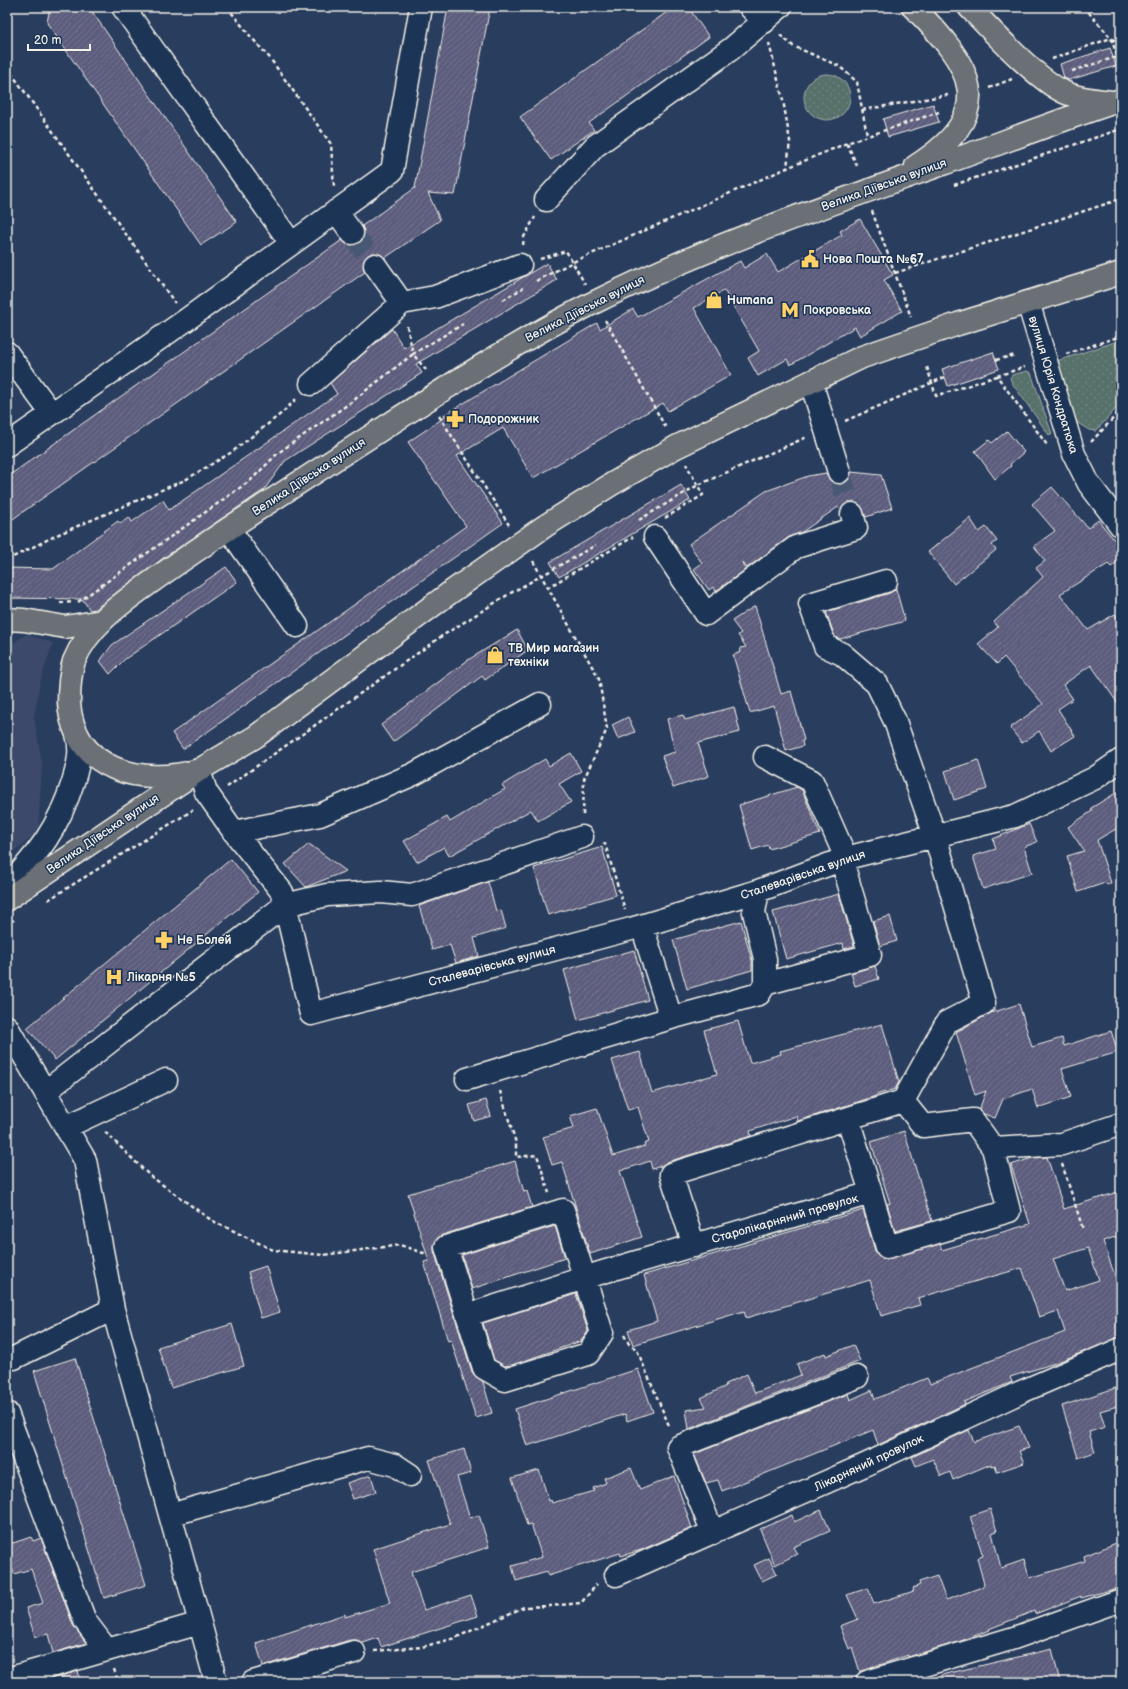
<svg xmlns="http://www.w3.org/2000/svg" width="1128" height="1689" font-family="'Balsamiq Sans',sans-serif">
<defs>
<pattern id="grass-dots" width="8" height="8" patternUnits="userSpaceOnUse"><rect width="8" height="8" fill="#576f6b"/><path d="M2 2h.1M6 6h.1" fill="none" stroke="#708480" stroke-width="1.8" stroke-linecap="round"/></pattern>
<pattern id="building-hatch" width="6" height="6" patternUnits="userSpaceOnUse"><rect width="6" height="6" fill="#5b5b7d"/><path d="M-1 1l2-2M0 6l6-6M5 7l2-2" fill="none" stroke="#73738f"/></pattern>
</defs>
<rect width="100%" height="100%" fill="#293d5f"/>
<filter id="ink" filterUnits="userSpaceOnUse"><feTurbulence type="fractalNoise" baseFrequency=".025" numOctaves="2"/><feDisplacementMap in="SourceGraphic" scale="8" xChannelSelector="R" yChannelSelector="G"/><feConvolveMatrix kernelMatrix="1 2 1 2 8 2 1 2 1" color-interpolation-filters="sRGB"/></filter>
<g filter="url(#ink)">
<path fill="#3c496b" d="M26,634L53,643L40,682L34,717L42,764L38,833L7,856V647Z"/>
<path fill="url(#grass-dots)" stroke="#a6b0aa" d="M804 97a23 23 0 1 1 46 0a23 23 0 1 1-46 0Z
M1121,340V403L1096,431L1089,430L1076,422L1057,361Z
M1027,371L1031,373L1052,434L1049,435L1012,383L1010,378L1012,375Z"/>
<path fill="url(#building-hatch)" stroke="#f4f1e8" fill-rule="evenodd" d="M50,7H89L237,222L201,245L47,23Z
M448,7H490L455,195L428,193L440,220L385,258L380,254L373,253L368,255L364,260L363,267L365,272L7,523V477L342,240L347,245H354L359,243L364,238V231L362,226L415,188Z
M674,7H688L709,37L589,123L594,130L551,160L520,117Z
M1110,48L1116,66L1069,80L1064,78L1060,64Z
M933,104L939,122L888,137L883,119Z
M860,219L893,275L884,280L902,311L860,336L855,327L790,365L787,359L758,376L748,358L759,351L724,290L694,308L731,375L668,411L663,403L533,478L503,428L457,456L503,523L183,749L172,733L466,526L408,442L445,417L444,415L597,323L600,329L633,309L638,317L740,261L744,268L767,254L778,272L842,235L840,231Z
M547,263L557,280L416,364L422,373L285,461L264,490L165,557L95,609L90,610L82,599L7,598V568L53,569L118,521L120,524L129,517L132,522L163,500L169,510L337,394L330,383L392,329L404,348Z
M993,352L999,369L948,386L942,369Z
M1007,431L1024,452L1010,464L1011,466L995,479L975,451L989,440L992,443Z
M851,472L881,475L892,508L866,517L860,505L855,502H848L840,510L838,507L802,532L789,537L747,568L742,562L745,570L716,591L713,587L709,590L694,569L702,563L689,544L766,491L808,476L826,473L831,481L836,484H842L848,480Z
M681,485L690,500L559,577L550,562Z
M1052,487L1088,528L1098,520L1121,548V559L1111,567L1108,564L1060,594L1088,630L1115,614L1121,624V708L1091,665L1063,685L1073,699L1058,709L1075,736L1051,751L1039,731L1022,743L1010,728L1043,704L1004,657L997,664L978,644L998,627L994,622L1043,577L1036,568L1045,561L1034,546L1055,531L1032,504Z
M970,518L979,532L986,527L997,541L992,545L996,550L954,584L928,552Z
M226,567L237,582L125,659L110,674L100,661L112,645Z
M896,589L905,621L840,639L835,637L826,612L890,593Z
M755,606L781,694L791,691L804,740L802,741L803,746L786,751L774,706L750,713L733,655L741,652L740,648L746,647L738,635L741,633L732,621Z
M517,630L528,650L485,680L482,676L393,742L381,725L468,660Z
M734,707L740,732L698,743L709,776L673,788L662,756L675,752L667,719L683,715L685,720Z
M628,717L635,732L618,739L612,725Z
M571,753L581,771L559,784L571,802L538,821L531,810L449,856L444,847L417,862L404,841L447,817L450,822L505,789L502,785L545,759L549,766Z
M978,760L987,789L954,800L945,771Z
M797,787L802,790L820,834L769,849L768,845L752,850L739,805Z
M1121,790V826L1097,840L1111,883L1107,885L1105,883L1078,892L1067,856L1084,851L1068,827L1092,811L1091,808Z
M1029,824L1037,842L1024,847L1032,873L983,889L973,856L996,849L993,839Z
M309,844L346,871L306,887L285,864Z
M602,847L616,895L548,915L534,868Z
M231,859L258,892L55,1060L27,1028Z
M488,882L496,911L501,910L506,928L474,938L479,956L456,963L450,945L432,950L419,906Z
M839,894L854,946L844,949L843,943L786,959L773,912Z
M890,916L897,941L880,946L873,921Z
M741,921L752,961V970L687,989L673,940Z
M634,950L648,1000L578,1020L564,970Z
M875,966L879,979L855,986L851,973Z
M1019,1004L1032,1047L1062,1038L1064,1046L1111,1031L1118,1052L1062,1069L1071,1097L1038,1108L1032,1089L1003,1099L995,1118L984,1114L979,1110L986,1091L975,1095L956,1032L991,1013Z
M738,1021L750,1063L781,1054L780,1051L882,1024L899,1082L895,1089L876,1095V1096L798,1121L796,1116L750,1131L751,1136L667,1162L661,1166L652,1169L650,1161L620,1171L642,1237L590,1254L562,1162L552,1165L543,1137L574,1128L570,1116L597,1108L613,1156L645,1146L644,1144L649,1142L638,1107L628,1110L612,1060L640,1052L652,1093L717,1074L704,1030Z
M486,1100L491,1116L474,1121L469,1105Z
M904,1131L932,1221L895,1231L887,1204L890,1203L871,1142Z
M1047,1157L1064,1209L1121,1191V1235L1103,1241L1121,1294V1337L1055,1363L1010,1377L1012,1382L964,1402L965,1404L878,1445L873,1430L722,1491L718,1480L706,1483L694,1454L848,1394L850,1400L872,1390L875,1399L927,1378L930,1384L1065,1332L1058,1311L1039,1317L1022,1268L918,1298L920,1305L881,1316L870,1280L746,1318L744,1311L633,1345L628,1330L657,1321L644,1275L863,1210L875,1251L879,1256L884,1259L940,1244L942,1250L1030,1224L1011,1165L1032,1158ZM1088,1248L1099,1280L1065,1291L1053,1259Z
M515,1161L524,1192L527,1191L532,1207L442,1235L437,1239L434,1245V1251L472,1372L483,1382L492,1413L476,1418L451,1340L448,1341L424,1262L429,1261L408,1194Z
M555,1226L565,1258L472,1289L462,1255Z
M266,1266L280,1312L261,1318L248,1272Z
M576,1294L588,1331L581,1341L512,1365L505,1366L494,1360L483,1323Z
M232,1324L244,1366L171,1388L158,1347Z
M853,1345L860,1361L689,1429L686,1410L706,1407L701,1398L726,1386L725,1384L747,1374L755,1393L801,1375L797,1364L825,1353L826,1356Z
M75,1358L146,1585L104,1598L34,1371Z
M638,1369L653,1412L627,1421L625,1414L527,1446L515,1409Z
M1121,1386V1405L1100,1411L1105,1427L1089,1432L1095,1452L1078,1458L1062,1406Z
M1019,1426L1029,1448L1019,1451L1024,1463L997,1472L995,1465L991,1466V1464L953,1480L950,1472L941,1476L933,1459L916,1466L912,1457L969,1430L974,1442Z
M464,1449L471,1473L457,1477L470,1518L479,1515L489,1547L411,1572L424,1610L471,1595L478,1616L381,1647L378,1638L363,1643L357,1640H350L263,1666L256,1643L345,1614V1617L390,1603L373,1549L450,1524L429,1460Z
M631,1468L640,1490L674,1476L692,1528L641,1550L621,1556L620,1553L548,1576L547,1572L516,1581L512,1566L542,1557L531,1524L527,1525L512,1478L539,1470L549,1501L551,1500L552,1503L594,1491L593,1488L606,1483L604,1478Z
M371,1475L376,1492L353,1499L347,1483Z
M990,1509L997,1531L992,1533L1001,1568L1024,1560L1030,1578L1085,1561L1084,1556L1121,1541V1587L1081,1598V1596L1035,1614L1034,1611L989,1629L990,1630L958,1642L908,1657V1655L860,1672L852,1647L849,1649L840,1626L858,1619L847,1595L868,1588L874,1604L914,1591L913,1588L920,1585L919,1582L937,1576L946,1600L982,1587L984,1584L977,1558L983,1556L970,1516Z
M821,1510L830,1531L793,1547L797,1554L775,1565L760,1529L792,1515L794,1522Z
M31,1537L33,1541L41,1538L73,1625L86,1643L53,1653L48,1634L35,1637L26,1608L43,1603L31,1569L14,1574L7,1553V1545Z
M769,1558L777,1574L762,1581L754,1565Z
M1052,1649L1060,1682H942L941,1675Z
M78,1671L81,1682H62L61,1676Z"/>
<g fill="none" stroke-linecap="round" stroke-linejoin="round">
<path stroke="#475874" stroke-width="22" stroke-dasharray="22 11" stroke-linecap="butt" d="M352,233L375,265
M839,472L852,514"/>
<g stroke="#f4f1e8" stroke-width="25">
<path id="minor" d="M123,7L291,243
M750,7L764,22
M546,200L595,146L731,49L780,7
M336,211L352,233
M375,265L402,303L435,297L520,265
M1028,302L1074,454L1089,484L1121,526
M7,353L52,414
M811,382L839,472
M311,384L402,303
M7,445L186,320L392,171L421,7
M229,529L297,626
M655,537L706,614L796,547L856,528L852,514
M886,581L810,604L825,646L842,654L877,684L895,721L935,836L984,1003L947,1022L903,1101
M199,770L206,792L234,832L282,892L311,1014L631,929L758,891L846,858L1015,816L1095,778L1121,760
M234,832L320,815L414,774L540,704
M7,887C39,852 58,829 73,782C78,766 82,751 77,734
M758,891L754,912L765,959V984
M642,926L671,1018L759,994L765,984L870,955L845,871L846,858L812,781L765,757
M7,1027L85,1160L113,1309L14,1358
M467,1079L671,1018
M45,1092L285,905L327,895L381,892L412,895L582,837
M66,1127L166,1080
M871,1193L887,1247L1009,1211L993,1148
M563,1210L602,1333L588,1354L505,1380L484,1368L446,1247Z
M694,1246L671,1174L903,1101L923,1126L973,1120L993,1148L1062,1144L1121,1124
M468,1315L603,1272L871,1193L848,1119
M7,1413L85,1621L107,1650
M170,1515L368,1458L395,1465L410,1475
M713,1533L678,1447L857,1377
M616,1575L867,1464L1021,1392L1121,1349
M200,1623L216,1682
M7,1679L200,1623L113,1309
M253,1682L354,1652
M867,1682L1014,1638L1121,1600"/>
</g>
<g stroke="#f4f1e8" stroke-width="25">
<path id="major" d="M913,7C972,65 1001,112 916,166
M969,7C991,30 1038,81 1066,93C1080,99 1096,100 1111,102
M7,619L24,620L65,627L102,621
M199,770C143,787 74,771 69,703C69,689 70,673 74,661C87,628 120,604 147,585C214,536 285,492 354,447C432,397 508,346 591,304C703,248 822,207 940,165C1001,143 1060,120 1121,100
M7,899L199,770L255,737L451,592L545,526L612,484L676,447L862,357L958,324L1121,273"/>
</g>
<path stroke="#f4f1e8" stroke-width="2.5" stroke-dasharray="4 3" stroke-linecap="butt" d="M227,7L251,37L269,57L331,144L334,187
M1084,7L1111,38L1121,44
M780,35L793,46L839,66L857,82L867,135
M769,43L783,100L790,141L787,168
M1052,59L1111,38L1118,58
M7,67L175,303
M1072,71L1113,58H1118L1121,63
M989,88L1012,79
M862,110L948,95
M847,143L857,166
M954,185L1121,129
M872,211L911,317
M523,245L524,237L535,217
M540,259L566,251L585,284
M895,273L1121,199
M536,281L573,262L787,168L847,143L939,112
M503,300L523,288
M605,320L666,428
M407,326L413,354L463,324
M1066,354L1121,336
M996,360L1015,355
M927,367L936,396L997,376L1047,445
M997,376L1025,367
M439,416L509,525
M845,421L945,377
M1091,442L1121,410
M665,518L703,495L686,464
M639,520L698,485L807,437
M7,560L59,534L185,480L232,452L282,413L296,399
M533,561L599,679L607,729L584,779L583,817
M547,588L633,537
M78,602L251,480L278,453L350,403L413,354L426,370
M60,603L73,602
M227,787L442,636L509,594L596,545
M603,843L605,844L625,910
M48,900L193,810
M7,925L14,920
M500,1091L516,1143V1157L537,1155L549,1193
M105,1132L149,1175L211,1220L273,1250L323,1255L400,1245L423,1253L427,1252
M1062,1164L1083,1229
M624,1335L629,1344L637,1350L670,1428
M374,1651L422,1647L455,1638L524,1607L550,1606L581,1603L597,1584
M114,1669L118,1682"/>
<use href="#minor" stroke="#1d3557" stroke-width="22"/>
<use href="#major" stroke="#6a7074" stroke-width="22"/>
</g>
</g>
<defs>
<g id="civic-bare" transform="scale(1.38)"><path d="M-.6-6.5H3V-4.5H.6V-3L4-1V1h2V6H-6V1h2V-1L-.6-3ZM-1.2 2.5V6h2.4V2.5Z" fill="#ffd166" stroke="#1d3557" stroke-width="2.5" paint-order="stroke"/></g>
<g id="shop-bare" transform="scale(1.38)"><path d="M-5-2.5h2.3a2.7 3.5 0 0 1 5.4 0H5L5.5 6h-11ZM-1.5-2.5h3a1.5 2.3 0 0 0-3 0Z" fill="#ffd166" stroke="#1d3557" stroke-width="2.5" paint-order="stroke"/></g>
<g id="metro-bare" transform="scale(1.38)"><path d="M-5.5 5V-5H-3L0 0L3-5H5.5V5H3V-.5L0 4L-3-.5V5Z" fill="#ffd166" stroke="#1d3557" stroke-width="2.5" paint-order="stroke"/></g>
<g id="pharmacy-bare" transform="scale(1.38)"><path d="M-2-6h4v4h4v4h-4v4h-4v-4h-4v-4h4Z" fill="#ffd166" stroke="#1d3557" stroke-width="2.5" paint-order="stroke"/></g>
<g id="hospital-bare" transform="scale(1.38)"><path d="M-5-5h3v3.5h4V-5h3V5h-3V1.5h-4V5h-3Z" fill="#ffd166" stroke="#1d3557" stroke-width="2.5" paint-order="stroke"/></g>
</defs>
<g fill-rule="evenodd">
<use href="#civic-bare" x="810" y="259"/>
<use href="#shop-bare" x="714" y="300"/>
<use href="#metro-bare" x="790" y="310"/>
<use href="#pharmacy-bare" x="455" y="419"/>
<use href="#shop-bare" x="495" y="655"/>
<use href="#pharmacy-bare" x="164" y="940"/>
<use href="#hospital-bare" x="114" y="977"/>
</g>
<g text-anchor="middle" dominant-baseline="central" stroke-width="3" stroke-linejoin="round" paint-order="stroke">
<g font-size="12" fill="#f4f1e8" stroke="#1d3557">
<text transform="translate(884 185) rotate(-20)">Велика Діївська вулиця</text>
<text transform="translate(585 309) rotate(-27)">Велика Діївська вулиця</text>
<text transform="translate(1053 385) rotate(73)">вулиця Юрія Кондратюка</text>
<text transform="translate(309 477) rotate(-33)">Велика Діївська вулиця</text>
<text transform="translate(103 834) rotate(-34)">Велика Діївська вулиця</text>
<text transform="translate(803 875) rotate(-19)">Сталеварівська вулиця</text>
<text transform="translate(492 966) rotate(-15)">Сталеварівська вулиця</text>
<text transform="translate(785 1219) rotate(-16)">Старолікарняний провулок</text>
<text transform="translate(869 1463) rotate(-25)">Лікарняний провулок</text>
</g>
<g font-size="12" font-weight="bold" fill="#f4f1e8" stroke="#1d3557" text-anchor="start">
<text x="823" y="259">Нова Пошта №67</text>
<text x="727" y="300">Humana</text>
<text x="803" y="310">Покровська</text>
<text x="468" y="419">Подорожник</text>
<text x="508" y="648">ТВ Мир магазин<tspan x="508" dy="14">техніки</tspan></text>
<text x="177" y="940">Не Болей</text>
<text x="127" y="977">Лікарня №5</text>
</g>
</g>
<rect width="1128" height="1689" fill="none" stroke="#1d3557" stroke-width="24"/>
<rect x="12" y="12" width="1104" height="1665" fill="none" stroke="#f4f1e8" stroke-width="1.5" filter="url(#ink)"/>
<path d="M28 44v6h62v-6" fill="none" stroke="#f4f1e8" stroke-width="2"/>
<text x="34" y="44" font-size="12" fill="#f4f1e8" stroke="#1d3557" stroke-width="3" paint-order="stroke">20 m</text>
</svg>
